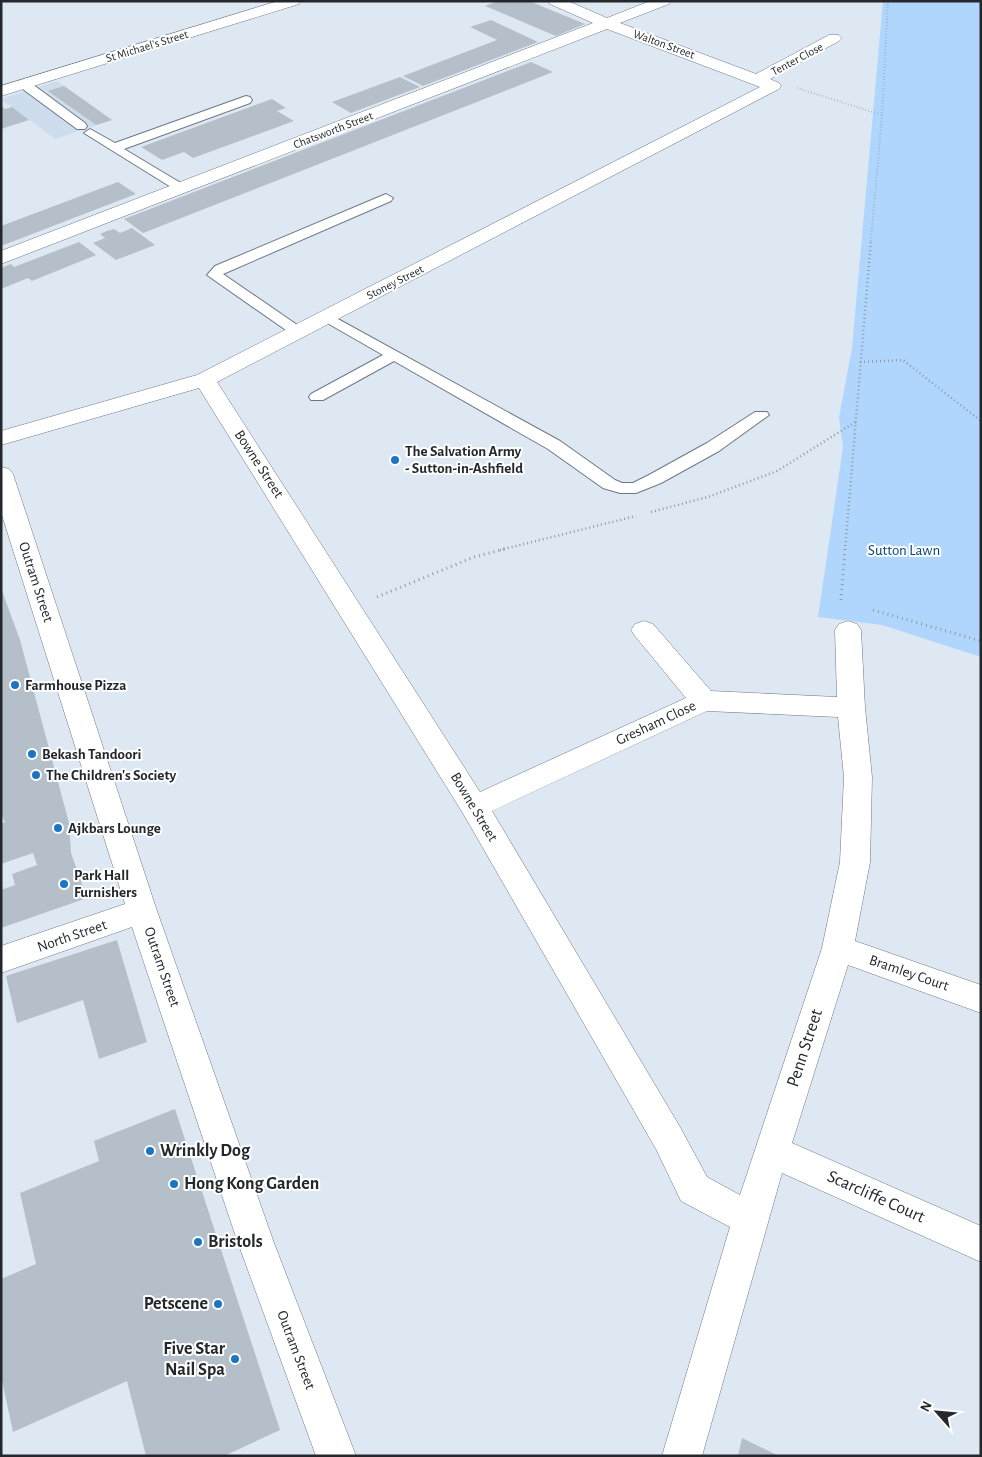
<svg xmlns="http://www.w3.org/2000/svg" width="982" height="1457" font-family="'Alegreya Sans',sans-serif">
<rect width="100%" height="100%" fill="#dee8f3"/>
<path fill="#cdddee" d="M57,81L112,120L55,139L1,99Z"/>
<path fill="#b0d6fe" d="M883,1H981V657L882,625L818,617L843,447L839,417L852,348Z"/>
<path fill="#b5bfc9" d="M498,1H529L585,24L556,36L485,6Z
M491,20L538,42L423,86L403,76L497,40L470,27Z
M531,62L553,72L143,233L124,219Z
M400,77L420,87L351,113L332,102Z
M64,86L112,120L96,125L48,91Z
M272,99L286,108L277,111L294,121L193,158L184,152L162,160L141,147Z
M1,106L5,109L12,107L29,120L1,129Z
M118,182L136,194L1,246V226Z
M132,228L155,245L116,260L93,243L105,238L100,234L107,231L114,229L120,233Z
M79,242L96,255L32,281L28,278L1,289V268L11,264L14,267Z
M1,588L20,640L69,823L71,853L87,898L1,928V890L15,885L12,874L37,865L33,853L1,864V824L5,822L1,814Z
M117,940L147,1042L99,1059L83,1000L17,1023L6,976Z
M175,1109L280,1430L224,1456H146L127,1381L13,1432L1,1376V1279L36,1264L20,1193L99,1161L94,1141Z
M742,1438L779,1456H738Z"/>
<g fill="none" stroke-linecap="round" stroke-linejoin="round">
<g stroke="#6f7882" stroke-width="2">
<path id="lane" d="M24,80L28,81L85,123L87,126L85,129H77L20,87L18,84L20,81Z
M246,96L250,97L252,100L250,103L124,149L184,185L186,188L179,192L84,133L90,129L115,143Z
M386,194L393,198L391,201L223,274L303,329L305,332L303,335H293L207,275L215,266Z
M327,313L560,441L615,480L622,483H633L649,475L707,443L755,412H767L769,415L719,451L661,483L636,493H620L603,488L548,449L394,361L323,400H311L309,397L311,394L383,355L322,320L320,317L322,314Z"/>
</g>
<g stroke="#6f7882" stroke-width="1">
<path id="street" d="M278,1H301L299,4L1,96V86Z
M548,1H568L607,18L650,1H671L669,4L620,23L756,74L829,35H839L842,38L839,41L770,79L779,83L781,86L779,89L217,382L480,792L686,698L635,636L631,630L635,624L644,621L653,624L711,691L837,697L835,630L839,624L848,621L857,624L861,630L865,708L872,777L870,862L855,941L981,985V1013L848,965L792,1143L981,1226V1262L782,1173L702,1456H662L730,1227L681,1201L656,1149L464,815L199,388L1,445V431L197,375L760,87L607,29L1,264V251L593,23L550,4ZM707,711L838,717L844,777L840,862L822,948L740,1195L707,1177L680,1127L492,811Z
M1,467L9,469L13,474L157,911L274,1243L356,1456H316L238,1243L132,927L1,973V946L125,904L1,512Z"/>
</g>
<path stroke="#929aa2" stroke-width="2" stroke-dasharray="0.5 2.5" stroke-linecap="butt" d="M797,88L882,115
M871,241L882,115L888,1"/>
<path stroke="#929aa2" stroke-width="2.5" stroke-dasharray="1 3" stroke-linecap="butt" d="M860,362L903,360L981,421
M651,512L708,497L777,471L857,421
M500,550L636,516
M845,550L871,240"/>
<path stroke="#929aa2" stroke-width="3" stroke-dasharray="1 4" stroke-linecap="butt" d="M377,597L474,557L505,549
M841,600L845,549
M873,610L981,641"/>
<use href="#lane" fill="#fff" fill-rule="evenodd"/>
<use href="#street" fill="#fff" fill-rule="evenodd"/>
</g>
<g fill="#1d75c2" stroke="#fff" stroke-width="2">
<circle cx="395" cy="460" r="5"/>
<circle cx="15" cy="685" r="5"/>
<circle cx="32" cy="754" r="5"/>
<circle cx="36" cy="775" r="5"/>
<circle cx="58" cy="828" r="5"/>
<circle cx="64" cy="884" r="5"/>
<circle cx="150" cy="1151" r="5"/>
<circle cx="174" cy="1184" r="5"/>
<circle cx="198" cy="1242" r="5"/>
<circle cx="218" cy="1304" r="5"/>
<circle cx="235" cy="1359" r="5"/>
</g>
<g text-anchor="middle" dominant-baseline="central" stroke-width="4" stroke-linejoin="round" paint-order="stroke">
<g font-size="12" fill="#24282c" stroke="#fff">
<text transform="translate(664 44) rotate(20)">Walton Street</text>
<text transform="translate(147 46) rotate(-17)">St Michael's Street</text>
<text transform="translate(797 59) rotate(-28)">Tenter Close</text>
<text transform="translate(333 130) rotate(-21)">Chatsworth Street</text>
<text transform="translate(395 282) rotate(-27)">Stoney Street</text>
</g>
<g font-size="15" font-weight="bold" fill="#24282c" stroke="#fff" text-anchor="start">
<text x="405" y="451">The Salvation Army<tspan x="405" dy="17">- Sutton-in-Ashfield</tspan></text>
<text x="25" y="685">Farmhouse Pizza</text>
<text x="42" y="754">Bekash Tandoori</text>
<text x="46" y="775">The Children's Society</text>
<text x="68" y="828">Ajkbars Lounge</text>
<text x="74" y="875">Park Hall<tspan x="74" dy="17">Furnishers</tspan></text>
</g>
<g font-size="15" fill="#24282c" stroke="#fff">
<text transform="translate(259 464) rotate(57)">Bowne Street</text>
<text transform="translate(36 582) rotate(72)">Outram Street</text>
<text transform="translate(656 723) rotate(-25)">Gresham Close</text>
<text transform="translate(474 807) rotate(59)">Bowne Street</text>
<text transform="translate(72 936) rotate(-19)">North Street</text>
<text transform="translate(162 967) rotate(71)">Outram Street</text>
<text transform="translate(909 973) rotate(19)">Bramley Court</text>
<text transform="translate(296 1350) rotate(69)">Outram Street</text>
</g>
<g font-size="15" fill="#004377" stroke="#fff">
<text x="904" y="550">Sutton Lawn</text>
</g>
<g font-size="18" fill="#24282c" stroke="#fff">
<text transform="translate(805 1048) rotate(-72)">Penn Street</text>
<text transform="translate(876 1197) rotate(24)">Scarcliffe Court</text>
</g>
<g font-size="18" font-weight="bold" fill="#24282c" stroke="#fff" text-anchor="start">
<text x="160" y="1151">Wrinkly Dog</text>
<text x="184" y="1184">Hong Kong Garden</text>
<text x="208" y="1242">Bristols</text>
<text x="208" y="1304" text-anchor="end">Petscene</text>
<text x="225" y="1349" text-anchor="end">Five Star<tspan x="225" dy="21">Nail Spa</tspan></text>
</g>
</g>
<rect width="982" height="1457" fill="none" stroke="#24282c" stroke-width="5"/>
<g transform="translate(937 1412) rotate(297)" stroke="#ffffff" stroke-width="4" paint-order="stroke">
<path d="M0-4L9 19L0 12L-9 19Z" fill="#24282c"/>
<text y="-8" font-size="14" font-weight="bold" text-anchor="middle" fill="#24282c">N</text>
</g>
</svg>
